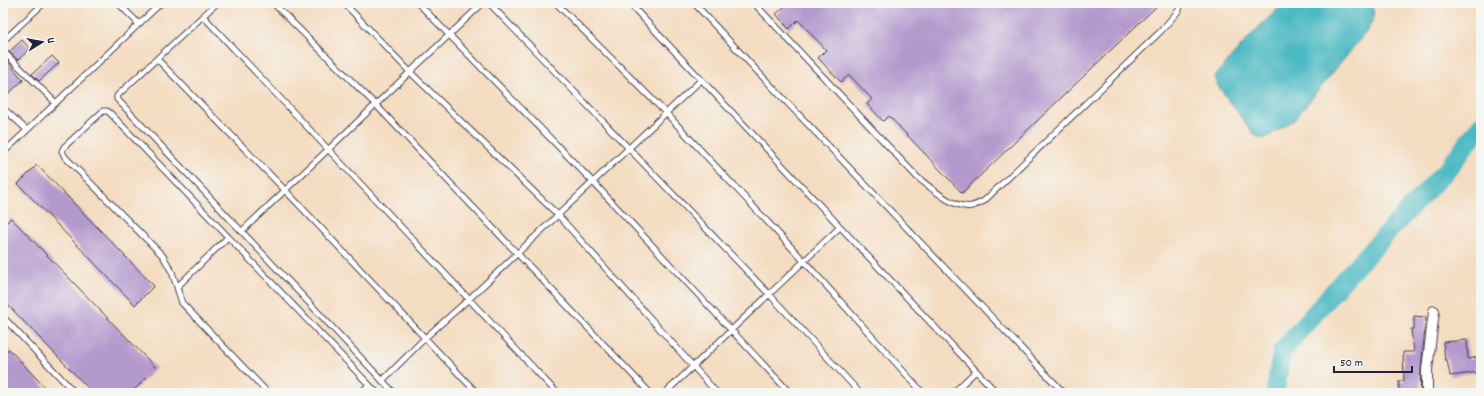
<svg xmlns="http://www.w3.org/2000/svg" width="1484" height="396" font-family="Dekko,sans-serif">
<rect width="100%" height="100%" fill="#f6f6f2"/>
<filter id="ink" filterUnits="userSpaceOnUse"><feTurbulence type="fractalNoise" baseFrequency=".025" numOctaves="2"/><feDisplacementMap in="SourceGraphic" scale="8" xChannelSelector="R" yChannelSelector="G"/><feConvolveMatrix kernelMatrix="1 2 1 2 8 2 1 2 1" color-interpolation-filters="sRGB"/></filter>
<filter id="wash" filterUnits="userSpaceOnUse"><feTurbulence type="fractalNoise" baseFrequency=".012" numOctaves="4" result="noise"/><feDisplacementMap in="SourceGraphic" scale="16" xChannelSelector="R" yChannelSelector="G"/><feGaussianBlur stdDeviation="0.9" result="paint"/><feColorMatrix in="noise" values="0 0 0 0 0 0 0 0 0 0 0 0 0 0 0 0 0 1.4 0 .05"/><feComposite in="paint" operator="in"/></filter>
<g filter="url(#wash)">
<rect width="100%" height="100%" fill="#f4dcc0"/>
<path fill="#4bb9c3" stroke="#366e7f" d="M1284,3H1372L1374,17L1367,31L1294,120L1264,139L1255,136L1218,86L1215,76L1251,35Z"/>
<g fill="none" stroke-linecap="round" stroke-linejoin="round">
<path stroke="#4bb9c3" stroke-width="19" d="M1275,393L1282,351L1346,277L1449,167L1481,125"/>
</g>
<g id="blocks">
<path fill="#b499cd" d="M788,3H1160L962,193L889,116L883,121L867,104L872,99L849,75L841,82L818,58L826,50L798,20L789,29L776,14Z
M22,40L30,49L18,60L9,52Z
M52,56L59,63L39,81L32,74Z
M4,57L23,80L3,99V58Z
M37,165L154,286L135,305L18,184Z
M11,218L156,368L131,393H93L3,300V226Z
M1414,316L1426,317L1421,369L1420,393H1399V381H1404L1403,352H1414L1411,329H1414Z
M1467,340L1468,359L1477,357L1479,372L1450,376L1447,360H1445L1443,342Z
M9,349L50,393H3V355Z"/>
</g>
</g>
<g filter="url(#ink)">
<use href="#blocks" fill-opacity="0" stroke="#423e4f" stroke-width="1"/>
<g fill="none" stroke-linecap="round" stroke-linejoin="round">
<g stroke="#423e4f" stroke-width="7">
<path id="lane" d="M118,3L139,24
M217,3L120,93L117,96V99L394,393
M273,3L376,105L650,393
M344,3L410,72L558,215L717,393
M418,3L593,182L790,393
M489,3L769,294L860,393
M556,3L666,113L804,261L923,393
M629,3L997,393
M694,3L759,73L1064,393
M754,3L917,177C930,187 955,210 972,206C976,205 980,203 984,201L1161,31L1179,10L1181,3
M203,16L557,393
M3,41L44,3
M3,51L56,103
M157,59L285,190L477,393
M3,108L27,130
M3,153L161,3
M242,231L483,3
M177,287L228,237
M3,317L75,393
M382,381L425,338L469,299L701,80
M268,393L182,303L172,272L163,256L65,157L62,151L64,147L103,111H107L110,113L377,393
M360,393L369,385
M665,393L840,227
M953,393L976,371"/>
</g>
<g stroke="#423e4f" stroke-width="12">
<path id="street" d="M1427,393V370L1434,311"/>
</g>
<use href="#lane" stroke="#fff" stroke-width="5"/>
<use href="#street" stroke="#fff" stroke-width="10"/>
</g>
</g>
<rect width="1484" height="396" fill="none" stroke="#f6f6f2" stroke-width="16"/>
<g transform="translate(42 42) rotate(79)" stroke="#f6f6f2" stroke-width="3" paint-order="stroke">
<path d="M0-3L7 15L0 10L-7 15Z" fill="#22223b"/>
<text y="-6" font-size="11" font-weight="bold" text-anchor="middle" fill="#22223b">U</text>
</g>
<path d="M1334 366v6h78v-6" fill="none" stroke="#22223b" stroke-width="2"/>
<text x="1340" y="366" font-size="12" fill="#22223b" stroke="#f6f6f2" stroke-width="3" paint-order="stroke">50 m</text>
</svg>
